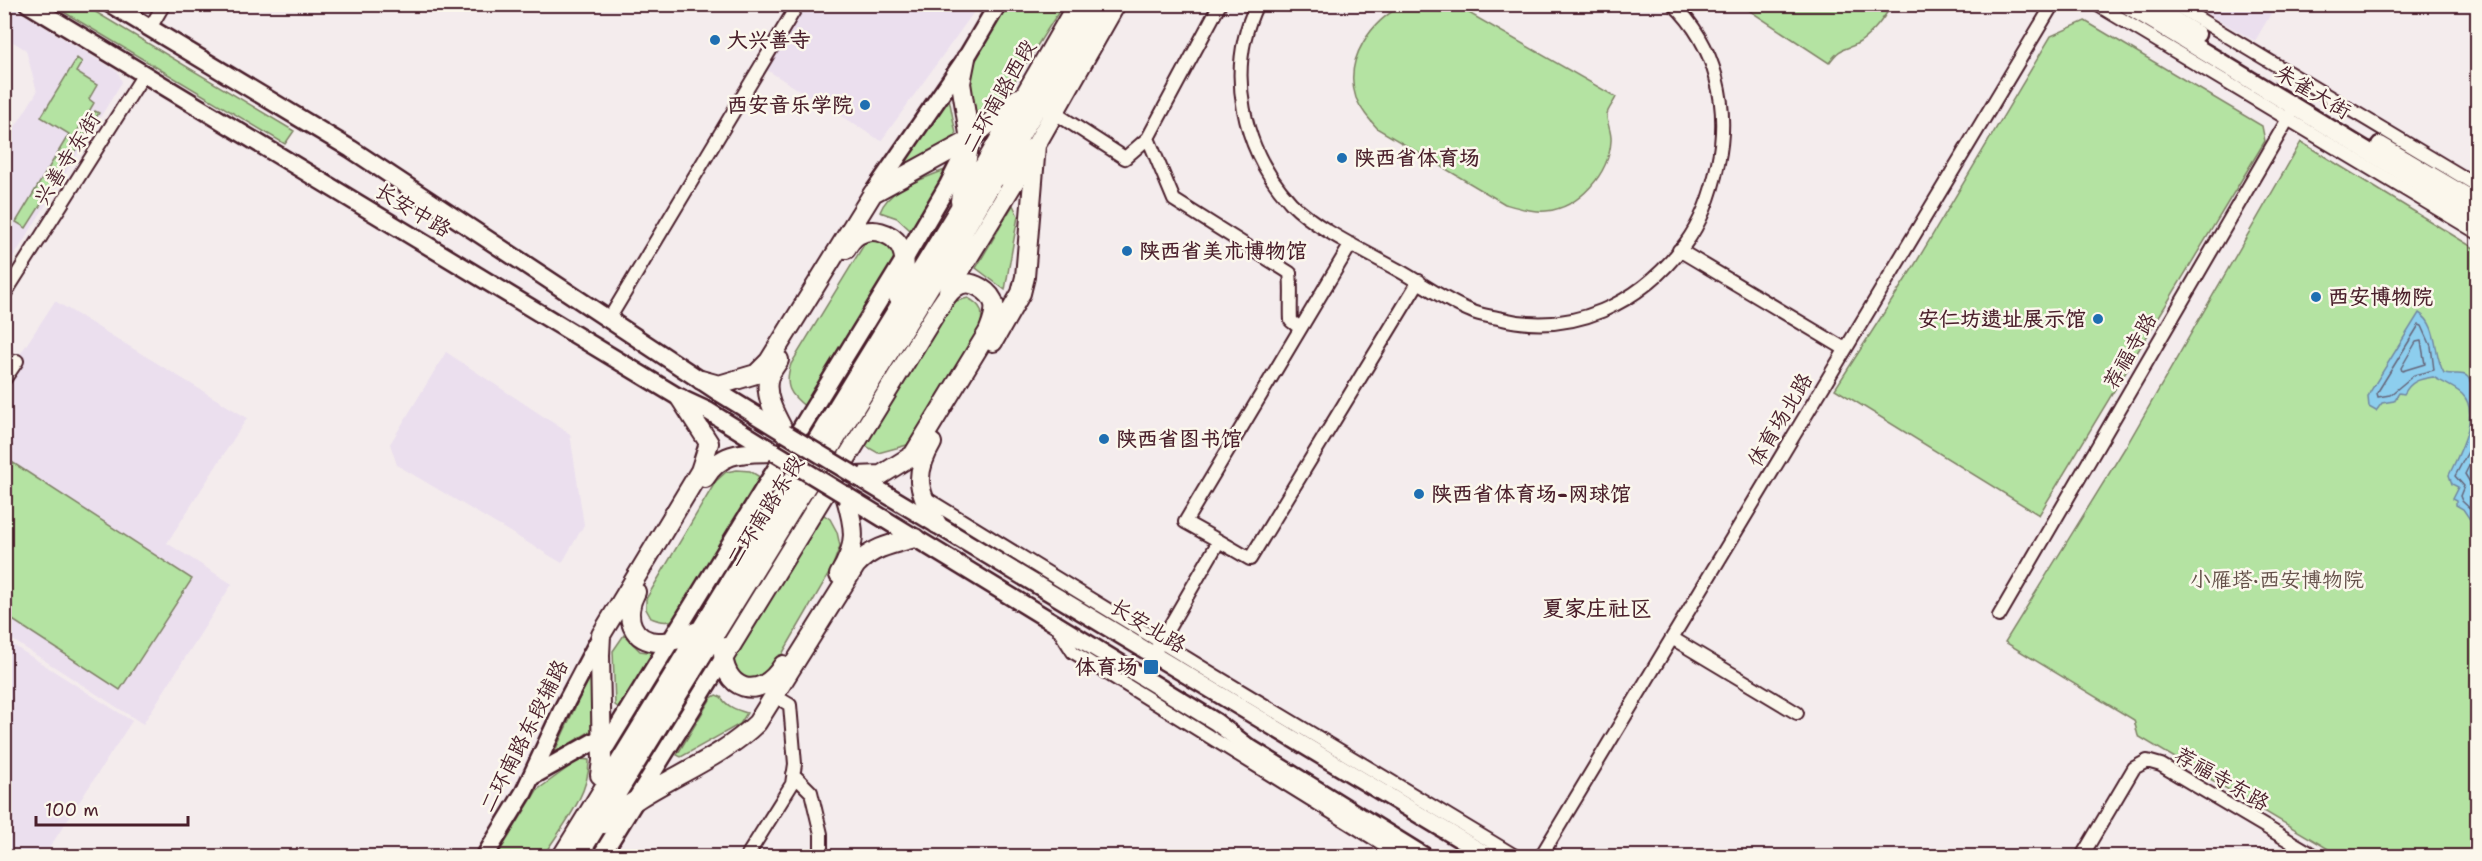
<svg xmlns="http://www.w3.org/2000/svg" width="2482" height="861" font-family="'Shantell Sans','LXGW WenKai TC',sans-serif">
<rect width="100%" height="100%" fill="#f4eced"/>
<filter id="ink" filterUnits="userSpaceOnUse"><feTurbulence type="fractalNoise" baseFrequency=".0167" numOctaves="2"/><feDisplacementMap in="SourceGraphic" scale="12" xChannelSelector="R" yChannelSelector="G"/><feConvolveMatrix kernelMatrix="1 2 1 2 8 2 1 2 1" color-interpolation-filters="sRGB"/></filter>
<g filter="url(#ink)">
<path fill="#ebdfee" d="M7,4L118,72L122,82L5,271V128L12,132L37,92L26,50L5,37V5Z
M806,5V4L979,5L881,141L767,70Z
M2192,5H2276L2255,41Z
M55,301L247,418L167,543L232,584L143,724L5,635L4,379Z
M446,352L570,434L584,525L562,563L397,465L390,444Z
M5,640L132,721L44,856H5Z"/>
<path fill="#b4e3a2" stroke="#7f8166" stroke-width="1.5" d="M52,5H84L294,131L285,144Z
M1008,5H1063L1006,95L973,128L970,68Z
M1404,5H1455L1616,97C1614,102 1608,109 1607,114C1606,122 1612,132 1611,141C1609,174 1579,208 1546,211C1532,212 1519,208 1505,204L1378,129C1369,119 1361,110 1356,98C1343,59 1372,20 1404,5Z
M1741,5H1892C1883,19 1874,32 1860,42C1844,52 1843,44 1829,63Z
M2085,21L2262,126L2265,141L2039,515L1835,389L1914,266L2051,36Z
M77,58L82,62L76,72L97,85L89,99L94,103L70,144L74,146L95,111L99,113L26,228L16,222L69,134L41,117Z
M949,98L957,139L911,163L902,158Z
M2301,142L2477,250V856H2340L2138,736L2134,720L2005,642L2128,443Z
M947,169L949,175L916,229L910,230L897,218L880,212C889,187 925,179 947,169Z
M1013,205L1018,216L1005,290L976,268Z
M874,241C890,242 895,251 894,267L807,408C789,394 784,386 791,364L865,243Z
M968,298C986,308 982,314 980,332L907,445L878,453L864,445L952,302Z
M4,457L192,579L120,690L5,615Z
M737,470L750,471L763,479L681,616C670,623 663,623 651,618L646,609V599L716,481L726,472Z
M821,513L830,519L837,532L840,546L831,570L770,675L745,681L731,662Z
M624,635L640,651L655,653L621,709L615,705L613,651Z
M592,671L591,731L554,753Z
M716,695L721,697C727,707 737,710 747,713L740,724L681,757L677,755L711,698Z
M580,759L589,760C590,795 561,828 543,856H497L537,790Z"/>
<path fill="#8dceee" stroke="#7288a0" stroke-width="1.5" d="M2419,313C2439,325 2433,355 2444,373C2461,377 2469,366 2473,393L2477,395L2473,420L2478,438V520L2473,524L2463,509L2456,505V501L2452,499L2458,487L2452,484L2449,475C2458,456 2482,413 2462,394C2454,387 2442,382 2433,377C2419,379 2411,381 2404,394L2399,393L2394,401L2382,403L2376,411L2369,407L2368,397L2370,392Z"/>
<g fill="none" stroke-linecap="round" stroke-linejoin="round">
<path stroke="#656579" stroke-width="1.5" d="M2419,325L2422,326L2431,346L2434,370L2414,375L2390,395L2378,397L2377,393Z
M2421,341L2425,364L2402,371L2401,368L2416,342Z
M2478,436L2472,438L2469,450L2455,476L2464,486L2460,496L2462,501L2478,516
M2478,448L2465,474L2471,484L2470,496L2478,505"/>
<g stroke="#4a1f2b" stroke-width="16">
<path id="minor" d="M1220,4L1148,138L1174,200L1290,273C1292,289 1290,305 1291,321L1300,328
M1257,4C1225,70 1242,150 1291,203C1316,229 1366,252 1398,270C1422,283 1445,301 1471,311C1479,315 1489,316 1498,318C1572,337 1640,304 1685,244C1703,220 1712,192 1718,163C1730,107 1716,45 1673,4
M2096,4L2478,233
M2174,4L2478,186
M150,28L164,4
M1055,113L1125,158L1148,138
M1679,250L1845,349
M4,295L144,74
M609,319L798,4
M4,380L17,361
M924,497L1216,676L1515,856
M1219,541L1185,522L1351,244
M1999,616L2295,107
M1057,627L1073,652L1402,856
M1672,638L1797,713
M1157,648L1219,541L1250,559L1419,281
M793,774L811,792L821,834V856
M747,856L792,784L795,764L790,705L775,696
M1541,856L2053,4
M2082,856L2134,768L2147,761L2161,765L2315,856"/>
</g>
<g stroke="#4a1f2b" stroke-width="21">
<path id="major" d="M28,4L680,398L708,411L774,452
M110,4L351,149L720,393L785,433
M2125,4L2478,218
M2148,4L2197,34
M2380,145L2478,203
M873,193L966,58L998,4
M856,476L1488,856
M845,495L1216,722L1248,747L1424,856
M602,753L904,260L948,185L966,149
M531,777L611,732
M485,856L524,792L563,708L601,636
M601,856L723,659"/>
</g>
<g stroke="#4a1f2b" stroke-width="22">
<path id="highway" d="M1003,176L1036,145L1116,4
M960,201L970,140L961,83L966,58
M846,249C849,244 853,238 858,235C872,227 891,232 900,246C909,261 903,282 898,297
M948,291L1026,163
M993,342L1021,293L1025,277L1036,145
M779,360C776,365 771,371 769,377C763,395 777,418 785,433
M701,380L719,385L756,374L769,361L873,193L970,140L1018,98
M932,443C912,477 919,492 937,524
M705,478C722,450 745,453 774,452
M839,575C858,544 855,528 845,495
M636,592C623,615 631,644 662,642C675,642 686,636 698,631
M723,647C721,691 760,703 783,665
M723,659L940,306C945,299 951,288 960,285C972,279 991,292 994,304C996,314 991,324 988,332L913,455L881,475L856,476
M600,775L602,761L600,655L601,635L700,471L709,443L680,398
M605,824C650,782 713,766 757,723L856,565C873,547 892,544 915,538
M562,856L959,209L1077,4
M578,856L951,252L1098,4"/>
</g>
<use href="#minor" stroke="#fbf7ec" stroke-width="12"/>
<use href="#major" stroke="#fbf7ec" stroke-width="16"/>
<use href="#highway" stroke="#fbf7ec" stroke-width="18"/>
<g stroke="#4a1f2b" stroke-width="21" stroke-linecap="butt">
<path id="major-bridge" d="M785,433L856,476
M774,452L845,495"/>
</g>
<use href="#major-bridge" stroke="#fbf7ec" stroke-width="16"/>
</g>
</g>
<g fill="#1f6fb2" stroke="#fbf7ec" stroke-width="2">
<circle cx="715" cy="40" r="6"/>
<circle cx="865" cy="105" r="6"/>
<circle cx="1342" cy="158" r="6"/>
<circle cx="1127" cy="251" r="6"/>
<circle cx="2316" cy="297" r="6"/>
<circle cx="2098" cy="319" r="6"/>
<circle cx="1104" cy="439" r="6"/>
<circle cx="1419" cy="494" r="6"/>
<rect x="1143" y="659" width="16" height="16" rx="3"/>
</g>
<g text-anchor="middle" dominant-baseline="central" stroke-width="5" stroke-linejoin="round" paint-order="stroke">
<g font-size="21" font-weight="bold" fill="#4a1f2b" stroke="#fbf7ec" text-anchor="start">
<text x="727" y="40">大兴善寺</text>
<text x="853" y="105" text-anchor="end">西安音乐学院</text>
<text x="1354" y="158">陕西省体育场</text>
<text x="1139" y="251">陕西省美术博物馆</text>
<text x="2328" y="297">西安博物院</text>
<text x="2086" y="319" text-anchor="end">安仁坊遗址展示馆</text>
<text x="1116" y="439">陕西省图书馆</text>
<text x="1431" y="494">陕西省体育场-网球馆</text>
<text x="1138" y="667" text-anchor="end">体育场</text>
</g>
<g font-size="21" fill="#4a1f2b" stroke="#fbf7ec">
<text transform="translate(2313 92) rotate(31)">朱雀大街</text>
<text transform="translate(999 96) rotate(-60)">二环南路西段</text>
<text transform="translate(67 159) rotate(-58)">兴善寺东街</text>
<text transform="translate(413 210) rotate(31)">长安中路</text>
<text transform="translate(2130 351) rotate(-60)">荐福寺路</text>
<text transform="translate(1780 420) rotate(-59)">体育场北路</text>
<text transform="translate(765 511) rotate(-58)">二环南路东段</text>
<text transform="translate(1148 626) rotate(31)">长安北路</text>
<text transform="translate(524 736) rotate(-63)">二环南路东段辅路</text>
<text transform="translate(2222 779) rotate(30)">荐福寺东路</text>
</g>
<g font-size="21" fill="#645049" stroke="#fbf7ec">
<text x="2277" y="580">小雁塔·西安博物院</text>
</g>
<g font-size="22" font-weight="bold" fill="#4a1f2b" stroke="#fbf7ec">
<text x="1597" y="608">夏家庄社区</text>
</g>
</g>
<rect width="2482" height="861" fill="none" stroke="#fbf7ec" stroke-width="24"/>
<rect x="12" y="12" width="2458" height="837" fill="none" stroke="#4a1f2b" stroke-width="2" filter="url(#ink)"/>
<path d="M36 816v9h152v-9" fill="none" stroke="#4a1f2b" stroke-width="3"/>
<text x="45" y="816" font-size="18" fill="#4a1f2b" stroke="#fbf7ec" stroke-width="4.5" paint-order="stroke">100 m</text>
</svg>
